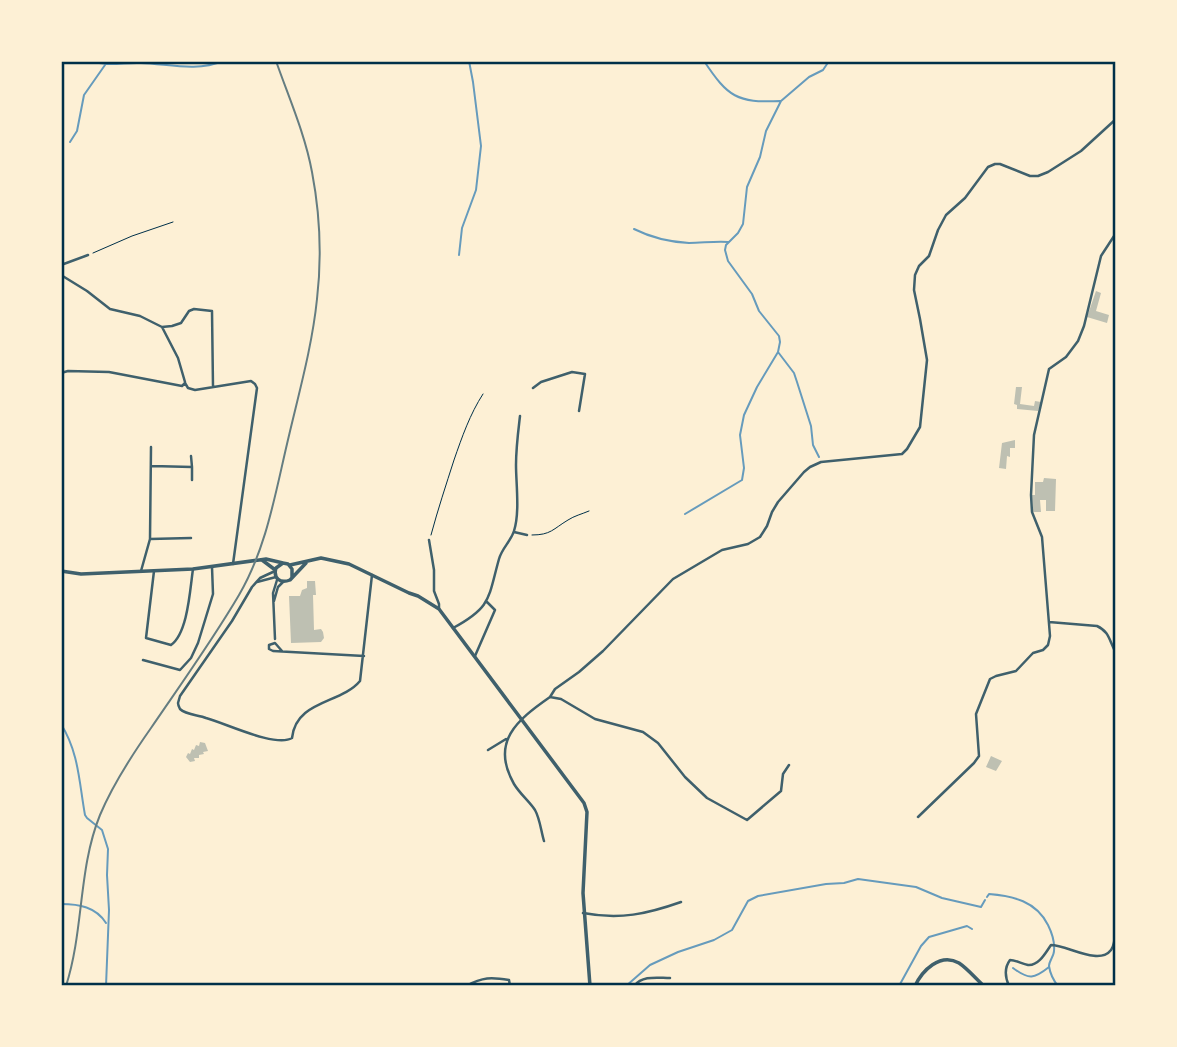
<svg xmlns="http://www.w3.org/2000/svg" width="1177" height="1047" font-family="'Alegreya Sans',sans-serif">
<rect width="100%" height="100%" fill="#fdf0d5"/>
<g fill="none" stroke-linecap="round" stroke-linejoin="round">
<path stroke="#669bbc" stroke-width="2" d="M92,61C108,67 125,62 141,63C169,64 196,72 223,61
M704,61C728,97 737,103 780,101
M70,142L77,131L84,95L105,65
M634,229C650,237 670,242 689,243C702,243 715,241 728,242
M459,255L462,228L476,190L481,146L473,82L469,61
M778,352L794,373L797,382L811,426L813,445L819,457
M685,514L742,480L744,468L740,435L744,415L757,387L778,352L780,342L779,336L759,311L752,294L728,261L725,250L726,245L738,233L743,224L747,187L760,157L766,131L781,101L809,77L823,70L829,61
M61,724C79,753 79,782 85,815L87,818L102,830L108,849L107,875L109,910L106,986
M987,897L989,894C1013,896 1036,901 1048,925C1052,933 1055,941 1054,951C1054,956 1049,961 1049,966C1050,973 1054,981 1058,986
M61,904C79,904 96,907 106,923
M1013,968C1029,980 1034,979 1049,967
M626,986L650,965L678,952L714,940L732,930L748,901L758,896L826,884L844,883L858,879L916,887L942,898L981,907L985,900
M899,986L921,946L929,937L967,926L972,929"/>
</g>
<path fill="#bec0b2" d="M1096,291L1101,293L1096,311L1109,315L1107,323L1087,317Z
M1016,387H1022L1020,404L1034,406L1035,401L1041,402L1038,411L1017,409V405L1014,404Z
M1015,440V448H1010V457L1007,456L1006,469L999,468L1002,443Z
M1044,478L1056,479L1055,511H1046V500H1040L1041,512H1033L1032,495H1035V482H1043Z
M307,581H315L316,595H313L314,630L321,629L323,632L324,638L321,642L291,643L289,596H300L302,590L307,588Z
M200,742L205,743L208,751L203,752L204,754L199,755V758H194L195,761L190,762L186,757L188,753L190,754L192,749L194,750L196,745L199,746Z
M991,756L1002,761L996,771L986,767Z"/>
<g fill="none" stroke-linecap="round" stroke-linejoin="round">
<path stroke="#003049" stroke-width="1" d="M93,253L132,236L173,222
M431,535C438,509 446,485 454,460C462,437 470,414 483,394
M532,535C551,535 553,529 568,520C574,516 582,514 589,511"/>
<path stroke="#3f606c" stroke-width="2.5" d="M61,265L88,255
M61,275L87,291L110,309L140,316L162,327L172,326L181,323L189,311L194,309L212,311L213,387
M162,327L178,358L185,382
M61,373L68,371L109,372L182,386L185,383L188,388L195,390L251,381L255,384L257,388L233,564
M533,388L541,382L572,372L585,374L579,411
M191,456L192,467
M152,466L192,467V480
M514,532L527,535
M150,539L191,538
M429,540L434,570V591L439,604V609
M141,571L150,539L151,447
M154,571L146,638L171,645C188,633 190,589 193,569
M275,571L260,578L252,587L232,621L180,696L178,703C178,705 179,707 180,709C186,715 199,715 206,718C225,723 276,748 292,738C296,700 341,704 360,681L372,575
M257,582L276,577
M274,601L278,587L283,582
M1049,622L1097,626C1110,632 1109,641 1116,653
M453,628C492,607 488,598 499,559C502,548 511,541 514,531C520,512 516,484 516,465C516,448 518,433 520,416
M275,639L273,593L277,580
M282,651L275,643L269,645V649L273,651L364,656
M475,656L495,610L486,601
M143,660L180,670L191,658L198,643L213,594L212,567
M550,697L555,689L579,672L603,651L673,579L722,550L748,544L760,537L767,526L772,512L778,502L804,472L810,467L821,462L902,454L907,449L920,427L927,360L920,319L914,290L915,275L919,266L929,256L938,230L946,215L965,198L988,167L995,164H1000L1030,176H1038L1048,172L1081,151L1116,119
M488,750L506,739
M918,817L974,763L979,756L976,714L990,679L996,676L1016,671L1033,653L1043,650L1048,645L1050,636L1042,537L1032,512L1031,495L1034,435L1049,369L1066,357L1078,341L1084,326L1101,256L1116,233
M544,841C541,831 540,819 535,810C529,801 520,794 514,784C490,742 517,720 550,697L561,699L595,719L643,732L658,743L685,777L707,798L747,820L781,791L783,774L789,765
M583,913C620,920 647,914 681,902
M466,986C483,977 491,977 509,980L510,986
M634,986C643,975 657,978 670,978
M1009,986C1005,977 1004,968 1010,960C1016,960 1022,964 1028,965C1039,966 1046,952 1051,945C1067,945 1099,966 1111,950C1116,944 1115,930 1116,922"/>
<path stroke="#3f606c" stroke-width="3.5" d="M262,560L274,569
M290,565L321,558L349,564L409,593L418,596L439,609L584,803L587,812L583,893L590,986
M61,571L81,574L193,569L266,559L283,563
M292,577V569L288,564L283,563L276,568C273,578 280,584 290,580L306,563
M915,986C922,971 940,952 959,963C968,969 976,979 984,986"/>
<path stroke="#657d81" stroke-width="2" d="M66,986C84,930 78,869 100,815C113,784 132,755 151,728C181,684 212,641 239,595C266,549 275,495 287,444C298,396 312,348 317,299C322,256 320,214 312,172C305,134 289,98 276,61"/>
</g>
<rect width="1177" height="1047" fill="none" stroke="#fdf0d5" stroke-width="126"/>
<rect x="63" y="63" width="1051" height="921" fill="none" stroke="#003049" stroke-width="2.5"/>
</svg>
